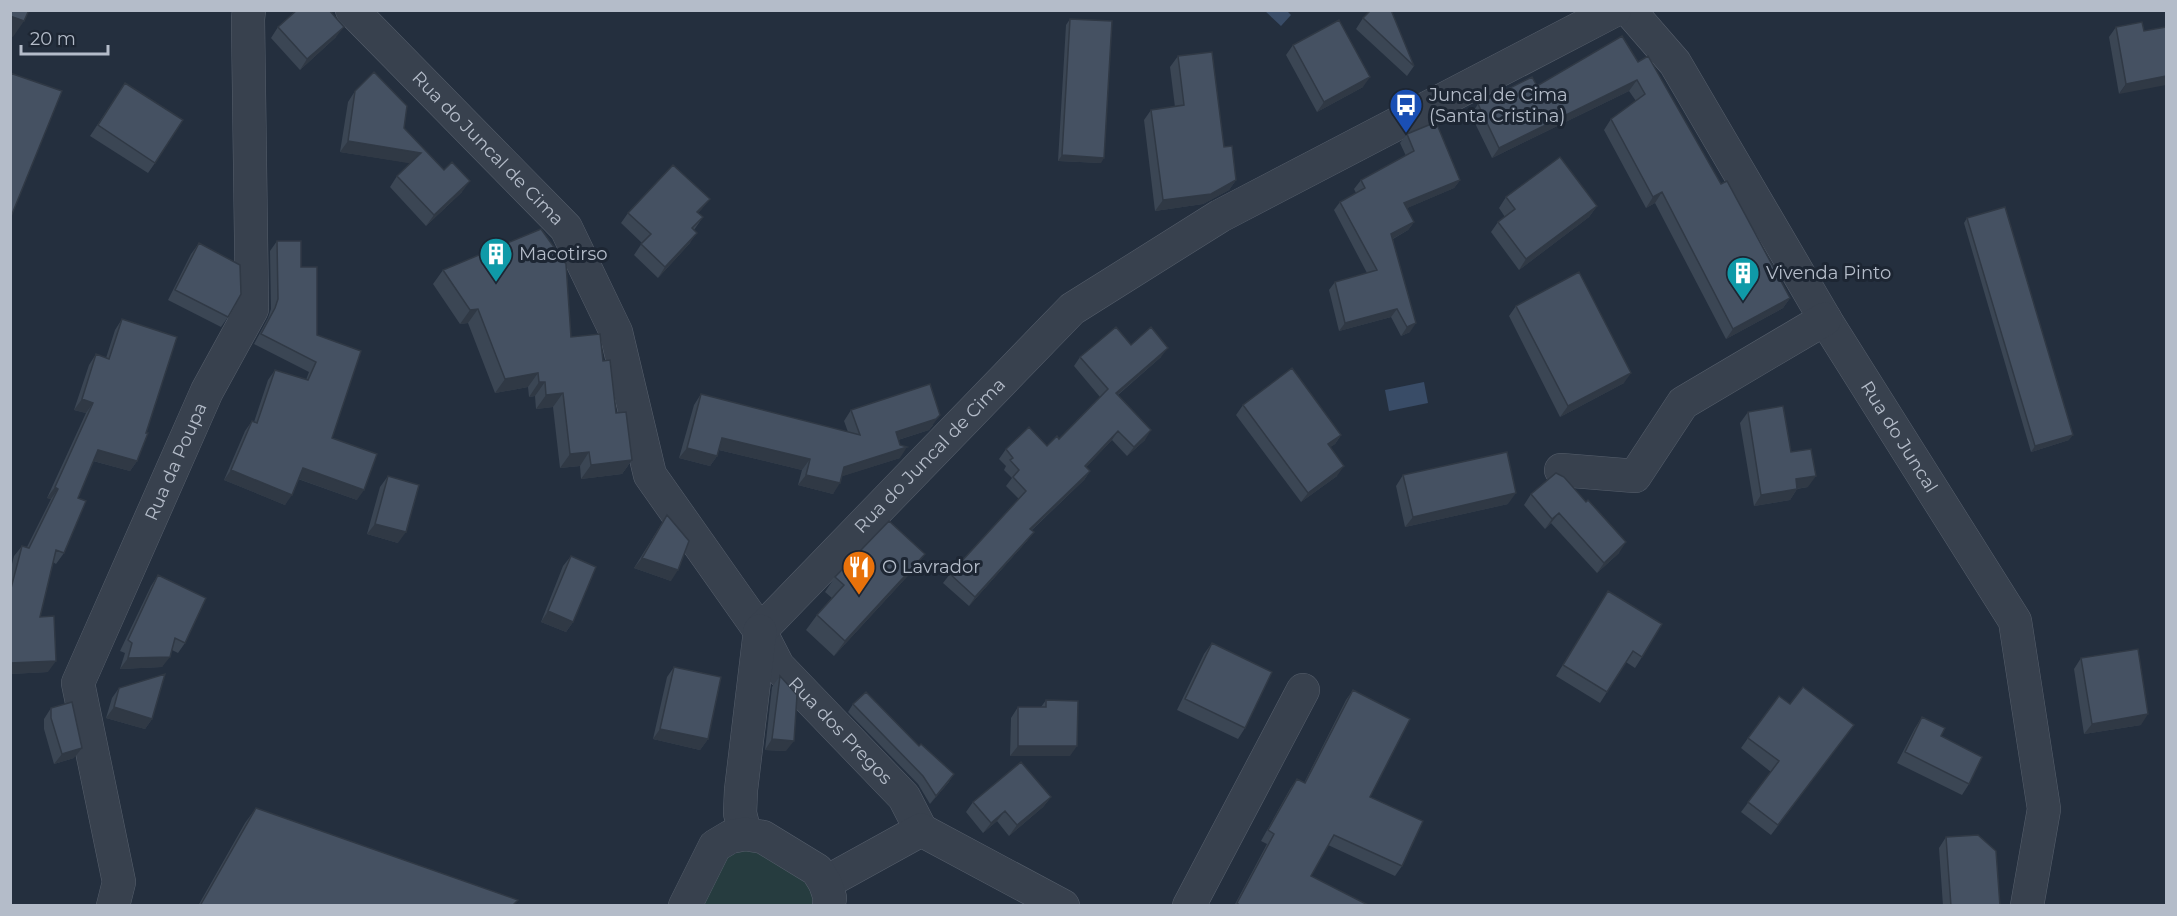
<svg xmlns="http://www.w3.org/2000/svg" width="2177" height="916" font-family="Montserrat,sans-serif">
<rect width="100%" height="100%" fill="#242f3e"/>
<path fill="#263c3f" d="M745,850C766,853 819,881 814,905L702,906L726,857Z"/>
<path fill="#394c67" d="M1265,11H1287L1291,15L1281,26Z
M1424,382L1428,403L1389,411L1385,390Z"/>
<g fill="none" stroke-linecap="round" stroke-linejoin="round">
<g stroke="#565f6c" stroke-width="34">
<g id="minor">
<path id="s1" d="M352,10L566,228L616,332L650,475L760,631L778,666L904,797L921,830"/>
<path id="s2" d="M1629,10L1675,63L1828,324L2015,621L2044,809L2027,906"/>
<path d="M1561,470L1635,476L1683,403L1825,319"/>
<path id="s3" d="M760,631L1072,309L1220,216L1615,10"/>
<path d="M745,834L740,813L741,790L760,631"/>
<path d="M825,883L921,830L1063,906"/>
<path id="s4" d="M113,906L119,882L78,683L207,391L252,309L248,19L249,10"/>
<path d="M685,906L715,846L730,837L745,834L763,837L817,870L825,883L830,898L829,903"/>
<path d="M1189,906L1303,690"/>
</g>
</g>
<use href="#minor" stroke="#38414e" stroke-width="33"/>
</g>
<path fill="#3b4654" d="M1363,18L1414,66L1407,76L1356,29Z
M1070,19L1101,163L1058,161L1066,25Z
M278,27L336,37L300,70L271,38Z
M2116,27L2144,31L2166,27L2119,94L2109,37Z
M1293,45L1363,87L1317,112L1286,55Z
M1178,56L1224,147L1236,180L1229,190L1203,204L1155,211L1144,120L1151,110L1175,107L1170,67Z
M1638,62L1721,184L1790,298L1783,308L1726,339L1655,203L1646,208L1604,130L1611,119L1636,101L1629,91L1492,158L1471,115L1478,104L1537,86Z
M125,83L155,163L148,173L90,136Z
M355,91L404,128L462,192L426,226L390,187L397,176L411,163L340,152L348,102Z
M1407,134L1460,180L1454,188L1407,208L1414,222L1408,230L1393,239L1410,332L1401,336L1391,317L1339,331L1329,290L1335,282L1367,273L1334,210L1340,202L1356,193L1354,189L1361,180L1406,156L1400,143Z
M1506,197L1597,206L1589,217L1519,270L1491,232L1498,222L1505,217L1499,208Z
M710,199L698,213L703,217L694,230L690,243L658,278L634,255L642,243L621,223L628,213Z
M1967,218L2069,440L2031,452L1964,223Z
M277,241L301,267L317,335L332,438L357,500L298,479L285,505L224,480L245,431L252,421L254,422L268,380L275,370L306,380L309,372L254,344L268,318L271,309L270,251Z
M199,243L228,317L221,327L168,300L191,254Z
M443,270L571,337L603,361L616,413L632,460L622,474L581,479L580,466L560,468L553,407L536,409L535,396L529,397L528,387L495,393L468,323L460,324L433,284Z
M1516,306L1624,383L1560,417L1509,316Z
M122,319L137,461L130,471L93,461L78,498L64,553L56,564L53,562L40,617L48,672L10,674V572L14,556L22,546L27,547L51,499L47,498L86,413L74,410L89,365L96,354L106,358L115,330Z
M1131,345L1161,357L1118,395L1145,440L1127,456L1112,440L1086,467L1090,471L1084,480L1032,530L1027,541L969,606L943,583L950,574L1019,499L1006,486L1012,478L1004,470L1006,466L999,459L1006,449L1047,446L1059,439L1100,397L1074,366L1080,357Z
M701,394L848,432L844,421L851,410L933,425L929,430L898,440L900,458L842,476L833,494L798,485L802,470L719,450L717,456L710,466L679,458L694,405Z
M1243,405L1341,435L1335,444L1330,447L1337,476L1301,502L1236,415Z
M1748,412L1791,452L1808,487L1797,489L1790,500L1754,506L1740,423Z
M1403,475L1508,504L1405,527L1396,486Z
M388,476L398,543L367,534L380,487Z
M1531,494L1619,553L1597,573L1551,523L1545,529L1524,505Z
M667,515L671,581L634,568Z
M571,556L573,622L566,632L541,622L563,566Z
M914,569L834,656L806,630L817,615L832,598L825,592L835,577Z
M158,575L185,643L178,653L172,650L162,667L120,669L125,653L120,651L151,586Z
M1608,591L1642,657L1635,668L1626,662L1600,703L1556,676Z
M1212,643L1245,728L1238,739L1177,710L1204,654Z
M2081,658L2141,725L2084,734L2074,669Z
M674,667L708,739L700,750L653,739L667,677Z
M780,676L786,751L765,750L772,687Z
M119,688L152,719L145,729L106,718L112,698Z
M1353,690L1370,797L1402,866L1395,876L1328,845L1311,876L1370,906H1234L1267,844L1261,841L1290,789L1297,779L1304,783L1346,700Z
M1046,700L1070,756H1010L1011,718L1018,707H1041Z
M853,704L949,782L930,804L918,784L848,712Z
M51,708L74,758L54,764L44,729V719Z
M1922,717L1941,736L1969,784L1962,795L1897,763L1915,728Z
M1854,725L1771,835L1741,812L1771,772L1741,748L1748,738Z
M1051,797L1043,807L1009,836L997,821L983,833L966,812L973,802Z
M256,808L514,906H198L245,823Z
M1946,837L2000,906H1943L1939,848Z"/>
<path fill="#303945" d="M10,16L24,21L13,37L10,36Z
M344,27L336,37L300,70L307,59Z
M2166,76V85L2119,94L2126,84Z
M1370,77L1363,87L1317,112L1324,102Z
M1637,80L1629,91L1492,158L1499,148Z
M348,141L421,153L414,164L340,152Z
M1062,155L1104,158L1101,163L1058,161Z
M1236,180L1229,190L1203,204L1155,211L1163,200Z
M1460,180L1454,188L1398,212L1404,203Z
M470,181L462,192L426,226L434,215Z
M1662,192L1655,203L1646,208L1653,197Z
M710,199L702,209L690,222L697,212Z
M1597,206L1589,217L1519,270L1526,259Z
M1414,222L1408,230L1385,243L1391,234Z
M697,233L690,243L658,278L665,267Z
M1790,298L1783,308L1726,339L1733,329Z
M478,309L468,323L460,324L470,310Z
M1397,309L1391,317L1339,331L1345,323Z
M1416,323L1410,332L1401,336L1407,327Z
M1168,348L1161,357L1109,402L1116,393Z
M538,373L528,387L495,393L505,379Z
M1631,373L1624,383L1560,417L1568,406Z
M539,382H545L535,396L529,397Z
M563,393L553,407L536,409L546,395Z
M82,399L93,403L86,413L74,410Z
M940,415L929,430L888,443L896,432Z
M1151,430L1145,440L1127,456L1134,447Z
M1118,431L1112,440L1079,475L1085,466Z
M1341,435L1335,444L1321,454L1328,444Z
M2073,435L2069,440L2031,452L2035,446Z
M722,438L810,459L802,470L715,449Z
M907,447L900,458L837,478L844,467Z
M687,448L717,456L710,466L679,458Z
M98,450L137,461L130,471L90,460Z
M589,452L580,466L560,468L570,454Z
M632,460L622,474L581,479L591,465Z
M1344,466L1337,476L1301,502L1308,493Z
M303,468L364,490L357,500L296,478Z
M231,470L292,495L285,505L224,480Z
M1090,471L1084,480L1023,538L1030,529Z
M806,475L840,483L833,494L798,485Z
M1816,476L1808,487L1788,490L1796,479Z
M55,487L58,489L51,499L47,498Z
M1797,489L1790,500L1754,506L1761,495Z
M1516,493L1508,504L1405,527L1413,517Z
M1559,513L1551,523L1545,529L1552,519Z
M375,524L406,532L398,543L367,534Z
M1034,532L1027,541L969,606L975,597Z
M1626,542L1619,553L1597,573L1604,563Z
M925,554L914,569L834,656L845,641Z
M642,558L678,570L671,581L634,568Z
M548,611L573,622L566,632L541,622Z
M170,657L162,667L120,669L128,658Z
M56,661L48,672L10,674V663Z
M114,707L152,719L145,729L106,718Z
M2148,714L2141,725L2084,734L2092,724Z
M660,729L708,739L700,750L653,739Z
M772,739L794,741L786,751L765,750Z
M1018,746H1077L1070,756H1010Z
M82,748L74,758L54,764L62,754Z
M954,774L949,782L930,804L936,796Z
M1051,797L1043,807L1009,836L1017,825Z
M1005,811L997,821L983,833L991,823Z"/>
<path fill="#455162" stroke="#303945" stroke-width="1.5" d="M10,10H29L24,21L10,16Z
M297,10H329L344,27L307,59L278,27Z
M1371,10H1391L1414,66L1363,18Z
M1070,19L1112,21L1104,158L1062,155Z
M1339,20L1370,77L1324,102L1293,45Z
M2142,22L2144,31L2166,27V76L2126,84L2116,27Z
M1622,36L1638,62L1648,56L1721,184L1727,181L1790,298L1733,329L1662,192L1653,197L1611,119L1645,94L1637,80L1499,148L1478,104L1532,77L1537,86Z
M1212,52L1224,147L1232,146L1236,180L1211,194L1163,200L1151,110L1184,105L1178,56Z
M374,72L407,106L404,128L444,170L452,162L470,181L434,215L397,176L421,153L348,141L355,91Z
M10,73L62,91L10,219Z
M125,83L183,120L155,163L98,125Z
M1436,122L1460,180L1404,203L1414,222L1391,234L1416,323L1407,327L1397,309L1345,323L1335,282L1377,270L1340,202L1365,188L1361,180L1414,151L1407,134Z
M1560,157L1597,206L1526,259L1498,222L1515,209L1506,197Z
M673,165L710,199L697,212L703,217L692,228L697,233L665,267L641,244L651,234L628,213Z
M2005,207L2073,435L2035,446L1967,218Z
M541,229L566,264L571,337L600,334L603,361L610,360L616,413L626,412L632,460L591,465L589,452L570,454L563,393L546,395L545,382H539L538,373L505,379L478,309L470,310L443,270Z
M277,241H301V267H317V335L361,351L332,438L377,454L364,490L303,468L292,495L231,470L252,421L257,423L275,370L308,380L316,362L261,334L275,308L278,299Z
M199,243L240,265L241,294L228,317L175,290Z
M1579,272L1631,373L1568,406L1516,306Z
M122,319L177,337L146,433H148L137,461L98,450L78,498L86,501L64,553L56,550L40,617L54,616L56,661L10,663V592L22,546L29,548L58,489L55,487L93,403L82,399L96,354L109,359Z
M1116,327L1131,345L1151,327L1168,348L1116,393L1151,430L1134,447L1118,431L1085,466L1090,471L1030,529L1034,532L975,597L950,574L1026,491L1013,477L1019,470L1010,460L1013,458L1006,449L1029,427L1047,446L1057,436L1059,439L1108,389L1080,357Z
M1292,368L1341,435L1328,444L1344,466L1308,493L1243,405Z
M930,384L940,415L936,419L896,432L900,445L907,447L844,467L840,483L806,475L810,459L722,438L717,456L687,448L701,394L860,435L851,410Z
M1783,406L1791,452L1811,449L1816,476L1796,479L1797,489L1761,495L1748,412Z
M1507,452L1516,493L1413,517L1403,475Z
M1556,473L1564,477L1586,502L1588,500L1626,542L1604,563L1559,513L1552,519L1531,494Z
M388,476L419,485L406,532L375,524Z
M667,515L689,541L678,570L642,558Z
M889,521L925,554L845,641L817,615L844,585L835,577Z
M571,556L596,567L573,622L548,611Z
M158,575L206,598L185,643L175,638L170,657L128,658L132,643L128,640Z
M1608,591L1662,624L1642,657L1633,651L1607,692L1563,665Z
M1212,643L1272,672L1245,728L1185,699Z
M2138,649L2148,714L2092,724L2081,658Z
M674,667L721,677L708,739L660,729Z
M165,674L152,719L114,707L119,688Z
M780,676L797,695L794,741L772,739Z
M1803,687L1854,725L1778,825L1748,802L1779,761L1748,738L1779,696L1790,704Z
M1353,690L1410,719L1370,797L1423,821L1402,866L1334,835L1311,876L1370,906H1241L1237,903L1274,834L1268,830L1297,779L1305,783Z
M866,692L919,746L921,744L954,774L936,796L923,776L853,704Z
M1046,700L1078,701L1077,746H1018V707H1046Z
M72,702L82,748L62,754L51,718V708Z
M1922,717L1945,728L1941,736L1982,757L1969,784L1905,752Z
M1021,762L1051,797L1017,825L1005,811L991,823L973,802Z
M256,808L518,900L512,906H200Z
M1978,835L1996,851L2000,906H1951L1946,837Z"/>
<defs>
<g id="bus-pin" transform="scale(1.725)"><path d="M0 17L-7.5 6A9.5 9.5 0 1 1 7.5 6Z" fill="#1a4fb4" stroke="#1d2633"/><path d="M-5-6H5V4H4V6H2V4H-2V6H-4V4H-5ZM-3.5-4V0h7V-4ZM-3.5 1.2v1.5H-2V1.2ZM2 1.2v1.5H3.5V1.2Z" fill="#fff"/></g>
<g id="building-pin" transform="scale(1.725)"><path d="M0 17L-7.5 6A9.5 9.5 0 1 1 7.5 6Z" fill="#0f9aa8" stroke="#1d2633"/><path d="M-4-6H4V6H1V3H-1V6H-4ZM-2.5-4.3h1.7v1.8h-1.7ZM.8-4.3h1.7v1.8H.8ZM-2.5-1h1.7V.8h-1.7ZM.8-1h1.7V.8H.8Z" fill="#fff"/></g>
<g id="restaurant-pin" transform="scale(1.725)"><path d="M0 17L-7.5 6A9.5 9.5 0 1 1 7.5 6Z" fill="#e8710a" stroke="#1d2633"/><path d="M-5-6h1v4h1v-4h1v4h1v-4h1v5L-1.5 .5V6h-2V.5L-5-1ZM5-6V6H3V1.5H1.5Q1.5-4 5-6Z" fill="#fff"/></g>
</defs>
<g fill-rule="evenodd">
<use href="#bus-pin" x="1406" y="105"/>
<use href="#building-pin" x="496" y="254"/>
<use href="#building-pin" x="1743" y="273"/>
<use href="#restaurant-pin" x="859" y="567"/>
</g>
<g text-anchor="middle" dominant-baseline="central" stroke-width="6" stroke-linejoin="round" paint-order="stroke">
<g font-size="18" fill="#b4bcc9" stroke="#1d2633" text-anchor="start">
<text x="1429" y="95">Juncal de Cima<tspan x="1429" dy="21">(Santa Cristina)</tspan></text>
<text x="519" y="254">Macotirso</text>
<text x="1766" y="273">Vivenda Pinto</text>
<text x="882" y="567">O Lavrador</text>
</g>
<g font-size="18" fill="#b4bcc9" stroke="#1d2633">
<text stroke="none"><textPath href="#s1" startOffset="194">Rua do Juncal de Cima</textPath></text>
<text stroke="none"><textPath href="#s2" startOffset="506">Rua do Juncal</textPath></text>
<text stroke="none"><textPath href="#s3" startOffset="244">Rua do Juncal de Cima</textPath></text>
<text stroke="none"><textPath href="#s4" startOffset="470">Rua da Poupa</textPath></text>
<text stroke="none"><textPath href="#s1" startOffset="888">Rua dos Pregos</textPath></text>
</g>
</g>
<rect width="2177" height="916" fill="none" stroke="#b4bcc9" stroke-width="24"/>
<path d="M21 45v9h87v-9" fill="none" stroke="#b4bcc9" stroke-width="3"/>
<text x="30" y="45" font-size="18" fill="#b4bcc9" stroke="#1d2633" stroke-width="4.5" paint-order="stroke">20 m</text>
</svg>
